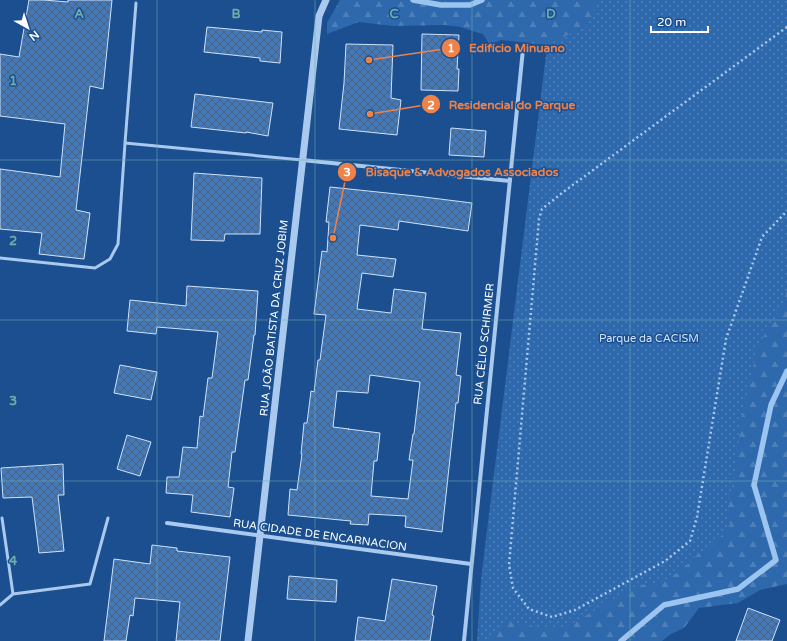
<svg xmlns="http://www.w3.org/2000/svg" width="787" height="641" font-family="'Varela Round',sans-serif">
<defs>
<pattern id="grass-dots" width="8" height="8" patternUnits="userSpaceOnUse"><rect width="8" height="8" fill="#2e69ad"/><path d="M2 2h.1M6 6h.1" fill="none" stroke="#4d80b9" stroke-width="1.8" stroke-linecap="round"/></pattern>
<pattern id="forest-firs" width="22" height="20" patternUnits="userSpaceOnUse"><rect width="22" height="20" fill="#2e69ad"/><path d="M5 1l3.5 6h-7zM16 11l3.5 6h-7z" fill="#4d80b9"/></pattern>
<pattern id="building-cross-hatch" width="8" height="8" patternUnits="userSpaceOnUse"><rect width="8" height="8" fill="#4478b7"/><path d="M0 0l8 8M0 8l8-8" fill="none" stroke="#486282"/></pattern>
</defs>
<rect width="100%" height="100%" fill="#1b4f8f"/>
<path fill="url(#grass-dots)" d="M553,0H787V371L776,560L621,641H477L481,579L546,55Z"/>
<path fill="url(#forest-firs)" d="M340,0H597V4L587,26L546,45L501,40L490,45L483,34L460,27L445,25L393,26L359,22L327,34V23Z
M787,291V584L760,590L738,603L699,608L684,628L671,634L662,641H488L508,621L539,628L554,629L570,625L638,585L657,584L679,572L697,555L713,546L730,525L728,507L735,473L741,422L758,345L780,311Z"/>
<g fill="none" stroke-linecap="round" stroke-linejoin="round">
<path stroke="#9cc4f0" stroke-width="5.5" d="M413,0L441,5H470L482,0
M621,641L664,605L738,589L776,560L754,485L771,405L787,371"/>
</g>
<path fill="url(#building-cross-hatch)" stroke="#cfe3fa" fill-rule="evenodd" d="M29,0H44L68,2V0H112L103,89L90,86L76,210L90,213L84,259L39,254L42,233L0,229V169L60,177L65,124L0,116V54L19,57Z
M207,27L262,32V30L282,32L280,63L260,61V58L204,52Z
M422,34L459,35L457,69H459L458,91L421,90Z
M346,44L393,45L391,98L401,100L397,135L339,129L344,83Z
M195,94L273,103L268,136L246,132V133L191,127Z
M451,128L486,131L484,157L449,155Z
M194,173L262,178L260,234H225L224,241L191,240Z
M330,187L416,196L472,203L468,231L399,221L398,230L360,225L357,255L396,259L393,277L362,273L357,309L391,313L394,289L426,293L422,329L461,333L456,375L461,376L458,403H456L442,532L405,527L406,516L369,514L368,525L350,524L351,521L288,515L290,489L297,490L302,454H301L304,423H307L311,391L314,392L318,360H320L326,315L314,314L322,251L327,252L329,222H326ZM370,375L420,382L414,434H413L409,460H413L408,499L371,496L374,461H377L380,433L348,429H349L333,427L337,391L368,393Z
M187,286L258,291L255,335H254L248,380H245L235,452H232L228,487L234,488L230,517L191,512L193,495L166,493L167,477H179L183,447L197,448L200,416L203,417L208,378H212L218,332L157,327L156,334L127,331L130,300L186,306Z
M120,365L157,372L151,400L114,393Z
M127,435L151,442L140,476L117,469Z
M63,464L64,495H58L64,551L39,553L32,497L3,498L1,468Z
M152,545L177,548V551L230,557L220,641H176L180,602L135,598L133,616L130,615L126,641H104L114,559L150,564Z
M289,576L337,580L336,602L287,599Z
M392,579L437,586L432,615L434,616L430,641H355L358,617L385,621Z
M748,608L780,620L772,641H736Z"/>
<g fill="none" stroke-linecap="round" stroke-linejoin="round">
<path stroke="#a9c9ee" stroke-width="2.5" stroke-dasharray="2 3" stroke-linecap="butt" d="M787,27L562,193L542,209L539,219L509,565L513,588L529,609L552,617L575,610L665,561L690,541L697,517L726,339L762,237L787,211"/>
<path stroke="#a9c9ee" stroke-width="3" d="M125,143L302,160
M0,258L95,268L110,259L118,244L125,143L136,3
M13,594L90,584L108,518
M0,605L13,594L2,518"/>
<path stroke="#a9c9ee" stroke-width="4" d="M302,160L510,181
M167,523L471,564
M464,641L523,49"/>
<path stroke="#a9c9ee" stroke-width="7" d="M248,641L319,16L326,0"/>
</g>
<path fill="none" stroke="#6fada8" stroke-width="1" stroke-opacity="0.55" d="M157,0V641M315,0V641M472,0V641M630,0V641M0,160H787M0,320H787M0,481H787"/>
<g text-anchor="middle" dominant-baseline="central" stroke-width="3" stroke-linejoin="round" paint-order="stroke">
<g font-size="11" fill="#fff" stroke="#1b4f8f">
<text transform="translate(274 318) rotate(-84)">RUA JOÃO BATISTA DA CRUZ JOBIM</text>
<text transform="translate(484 344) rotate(-84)">RUA CÉLIO SCHIRMER</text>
<text transform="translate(320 535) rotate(8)">RUA CIDADE DE ENCARNACION</text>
</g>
<g font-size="11" fill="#cfe3fa" stroke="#1b4f8f">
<text x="649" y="338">Parque da CACISM</text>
</g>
</g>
<g font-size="13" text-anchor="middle" font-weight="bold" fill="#6fada8" stroke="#1b4f8f" stroke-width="3" stroke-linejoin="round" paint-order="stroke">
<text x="79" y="18">A</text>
<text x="236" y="18">B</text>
<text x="394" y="18">C</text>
<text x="551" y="18">D</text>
<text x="13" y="85">1</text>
<text x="13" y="245">2</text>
<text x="13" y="405">3</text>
<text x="13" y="565">4</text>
</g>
<path fill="none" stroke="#ee8249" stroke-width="1.5" d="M369 60L451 48M370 114L431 104M333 238L347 172"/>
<g fill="#ee8249" stroke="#1b4f8f" stroke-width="1.5">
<circle cx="369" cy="60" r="4"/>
<circle cx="370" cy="114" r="4"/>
<circle cx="333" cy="238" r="4"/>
<circle cx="451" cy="48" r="10"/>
<circle cx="431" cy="104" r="10"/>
<circle cx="347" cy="172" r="10"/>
</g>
<g font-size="12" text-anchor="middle" font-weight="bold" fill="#fff">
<text x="451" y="52">1</text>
<text x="431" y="109">2</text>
<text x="347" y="176">3</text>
</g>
<g font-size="12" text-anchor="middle" font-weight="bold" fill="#ee8249" stroke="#1b4f8f" stroke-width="3" stroke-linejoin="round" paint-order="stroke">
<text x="517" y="52">Edifício Minuano</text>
<text x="512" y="109">Residencial do Parque</text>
<text x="462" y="176">Bisaque &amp; Advogados Associados</text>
</g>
<g transform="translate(28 28) rotate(141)" stroke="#1b4f8f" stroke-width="3" paint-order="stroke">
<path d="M0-3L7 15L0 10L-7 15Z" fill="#ffffff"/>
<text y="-6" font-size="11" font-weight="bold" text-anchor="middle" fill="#ffffff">N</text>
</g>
<path d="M651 26v6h57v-6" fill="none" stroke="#ffffff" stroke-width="2"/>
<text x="657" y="26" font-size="12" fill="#ffffff" stroke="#1b4f8f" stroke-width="3" paint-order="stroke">20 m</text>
</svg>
